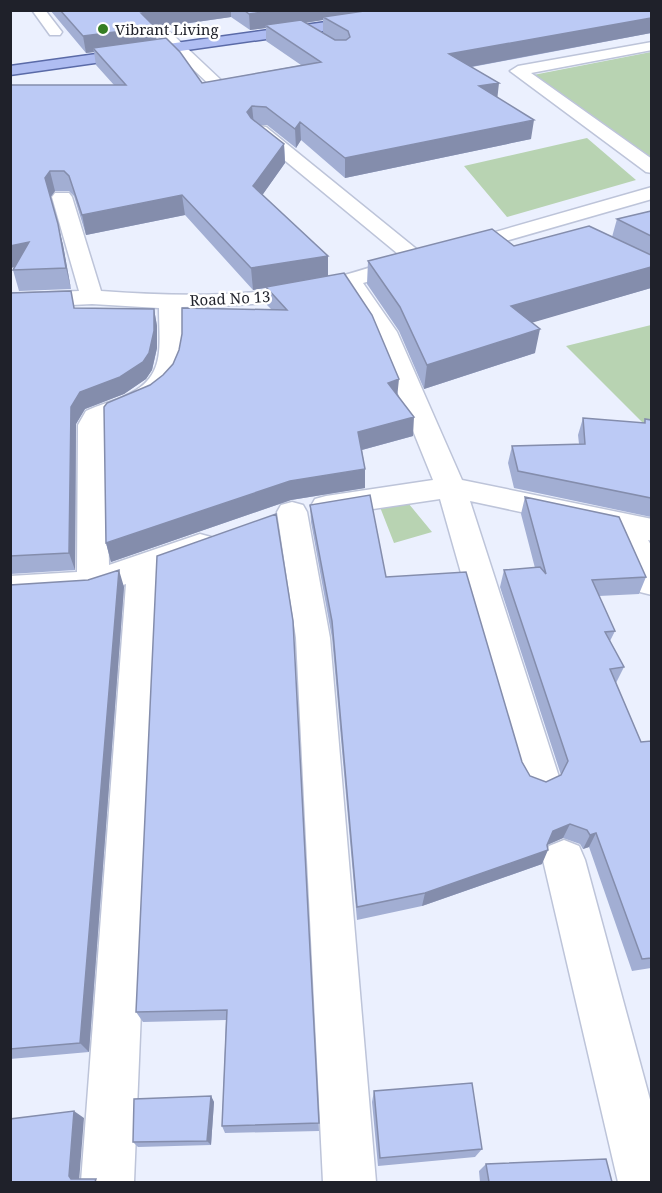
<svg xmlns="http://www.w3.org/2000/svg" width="662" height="1193" font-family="'Noto Serif',serif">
<rect width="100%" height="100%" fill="#ebf0fe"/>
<path fill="#b8d3b2" d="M651,52V160L528,76Z
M587,138L636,180L507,217L464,166Z
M651,325V426L647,427L566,346Z
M404,498L432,532L394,543L378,502Z"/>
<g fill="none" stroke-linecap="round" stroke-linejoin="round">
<g stroke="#bdc4d9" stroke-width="3">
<path id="minor" d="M32,10H45L62,32L60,35H50Z
M166,32L171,33L222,81L225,84L222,87H212L161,39L159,36L161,33Z
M652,42V50L531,73L652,159V173L646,172L510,71L518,66Z
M260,126L266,127L430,260L427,265L363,283L397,332L462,480L652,519V541L648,540L652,547V595L640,592L614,532L470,501L559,777L553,789L539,795L525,789L519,777L440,499L326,516L315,513L311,506L315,499L326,496L433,480L373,332L345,288C289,304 239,306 182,307C185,382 182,393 110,420L106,425L109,565L200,534L211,537L216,545L211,553L159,572L134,1182H81L126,584L93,595L10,600V576L77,572L78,425L86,411C98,405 112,402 125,396C167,378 159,347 159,308L92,304L10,308V294L79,291L52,197L55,193H69L72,197L101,291C170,296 243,298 311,284C342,277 372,266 403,258L254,135L251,131L254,127Z
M652,187V199L457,255L450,253L446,249L450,245Z
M292,502L303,505L307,512L330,638L376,1182H323L296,638L277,512L281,505Z
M564,840L579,846L585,860L652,1107V1182H618L543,860L549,846Z"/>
</g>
<g stroke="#5a6aa7" stroke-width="3">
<path id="major" d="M412,10H449L443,14L10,75V66Z"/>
</g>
<use href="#minor" fill="#fff" fill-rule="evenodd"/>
<use href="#major" fill="#afbdf2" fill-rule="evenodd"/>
</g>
<path fill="#a2aed3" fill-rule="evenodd" d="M50,10H651V33L472,67L531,139L345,178L301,140L296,148L267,125H260L284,144L285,163L262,195L328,256V276L398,395L413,436L362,450L365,469V488L291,500L111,562L106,543L150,385L271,309L267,305L266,288L253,290L185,215L86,235L74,196L69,191H55L50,197L63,245L71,289L19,291L13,270L14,267L10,268V85H114L96,65L94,52L86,53ZM231,17L250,30L266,28V41L301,65L202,83L156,40L155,28ZM323,20V33L305,23Z
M651,211V288L532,322L535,353L424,389L399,331L367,284L368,261L514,246L612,237L617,219Z
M10,293L75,308L154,309L157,326V348L152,370L146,379L124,394L85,409L76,424L75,570L10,574Z
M583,418L644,423L645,419L651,420V517L514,488L508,463L512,446L579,444L578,435Z
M525,497L646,577L639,594L599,596L615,631L610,641L624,667L616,683L641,742L651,741V968L632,971L589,847L583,849L580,844L563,838L547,845L542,864L422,906L357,920L332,638L311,522L310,505L386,577L522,762L530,776L546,782L561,775L500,587L504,570L535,568L521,514Z
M10,585L124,587L89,1052L10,1059Z
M293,621L319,1131L225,1133L222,1126L226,1020L143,1022L136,1012Z
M374,1091L482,1149L475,1157L378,1166L372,1102Z
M211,1096L214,1102L211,1145L138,1147L133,1142Z
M486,1164L612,1182H480L479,1171Z"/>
<path fill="#848dac" d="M161,10H231V17L155,28L157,43L93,48L94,52L86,53L83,36L141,13Z
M277,10H392L323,17V20L270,28L265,25L266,28L250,30L249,14Z
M651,18V33L448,71L449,54Z
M499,83L497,101L479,86Z
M252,106L254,125L247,112Z
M534,120L531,139L345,178V158Z
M300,122L301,140L296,148L295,129Z
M284,144L285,163L254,207L253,186Z
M50,171L55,191L50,198L45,178Z
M182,195L185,215L86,235L82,215Z
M58,224L63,245L71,289L66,268Z
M29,242L35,263L10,268V246Z
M328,256V277L253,290L251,268Z
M651,267V288L507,330L511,306Z
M154,309L157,326V348L152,370L146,379L124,394L85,409L76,424L75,570L69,553L71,407L80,392Z
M540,329L535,353L424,389L427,365Z
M399,379L397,398L388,383Z
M414,417L413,436L358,451V432Z
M365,469V488L291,500L111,562L106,543L290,481Z
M119,570L124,587L89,1052L80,1043Z
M570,824L563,838L547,845L553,831Z
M596,833L589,847L583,849L590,835Z
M548,850L542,864L422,906L425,893Z
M211,1096L214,1102L211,1145L207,1141Z
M74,1111L84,1118L79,1182L71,1179L69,1176Z"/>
<path fill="#bccaf5" stroke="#848dac" stroke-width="1.5" d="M60,10H161L141,13L155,27L83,36Z
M244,10H277L249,14Z
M371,10H651V18L449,54L499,83L479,86L534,120L345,158L300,122L295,129L266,107L252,106L247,112L251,118L284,144L253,186L328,256L251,268L182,195L82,215L69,176L64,171H50L45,178L58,224L66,268L13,270L29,242L10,246V85H126L93,48L166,38L180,52L202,83L321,62L265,25L301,20L335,40H346L350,37L348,31L323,17Z
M651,211V236L617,219Z
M589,226L651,255V267L511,306L540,329L427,365L400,307L368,261L492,229L514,246Z
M344,273L372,315L399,379L388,383L414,417L358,432L365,469L290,481L106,543L104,407L107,403L150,385L163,375L173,364L179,350L182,334V308L287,310L266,287Z
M71,291L74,308L154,309V331L149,353L143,362L120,377L80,392L71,407L69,553L10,556V293Z
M583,418L645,423V419L651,420V498L518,471L512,446L585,444Z
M370,495L386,577L466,572L522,762L530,776L546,782L561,775L568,761L504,570L540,567L546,574L525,497L619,517L646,577L592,580L615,631L605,632L624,667L610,669L641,742L651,741V958L642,959L596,833L590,835L587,830L570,824L553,831L547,845L548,850L425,893L357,907L332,621L310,505Z
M276,514L293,621L319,1123L222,1126L227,1010L136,1012L157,556Z
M119,570L80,1043L10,1049V585L88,580Z
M472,1083L482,1149L380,1158L374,1091Z
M211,1096L207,1141L133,1142L134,1099Z
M74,1111L69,1176L71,1179H96L95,1182H10V1119Z
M606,1159L612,1182H489L486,1164Z"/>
<circle fill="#367e23" stroke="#fff" stroke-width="2" cx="103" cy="29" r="6"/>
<g text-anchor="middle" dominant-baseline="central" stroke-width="5" stroke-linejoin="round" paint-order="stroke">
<g font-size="15" fill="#1f212a" stroke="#fff" text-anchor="start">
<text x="115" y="29">Vibrant Living</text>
</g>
<g font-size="15" fill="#1f212a" stroke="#fff">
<text transform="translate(230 298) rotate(-3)">Road No 13</text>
</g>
</g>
<rect width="662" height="1193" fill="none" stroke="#1f212a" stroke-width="24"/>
</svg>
